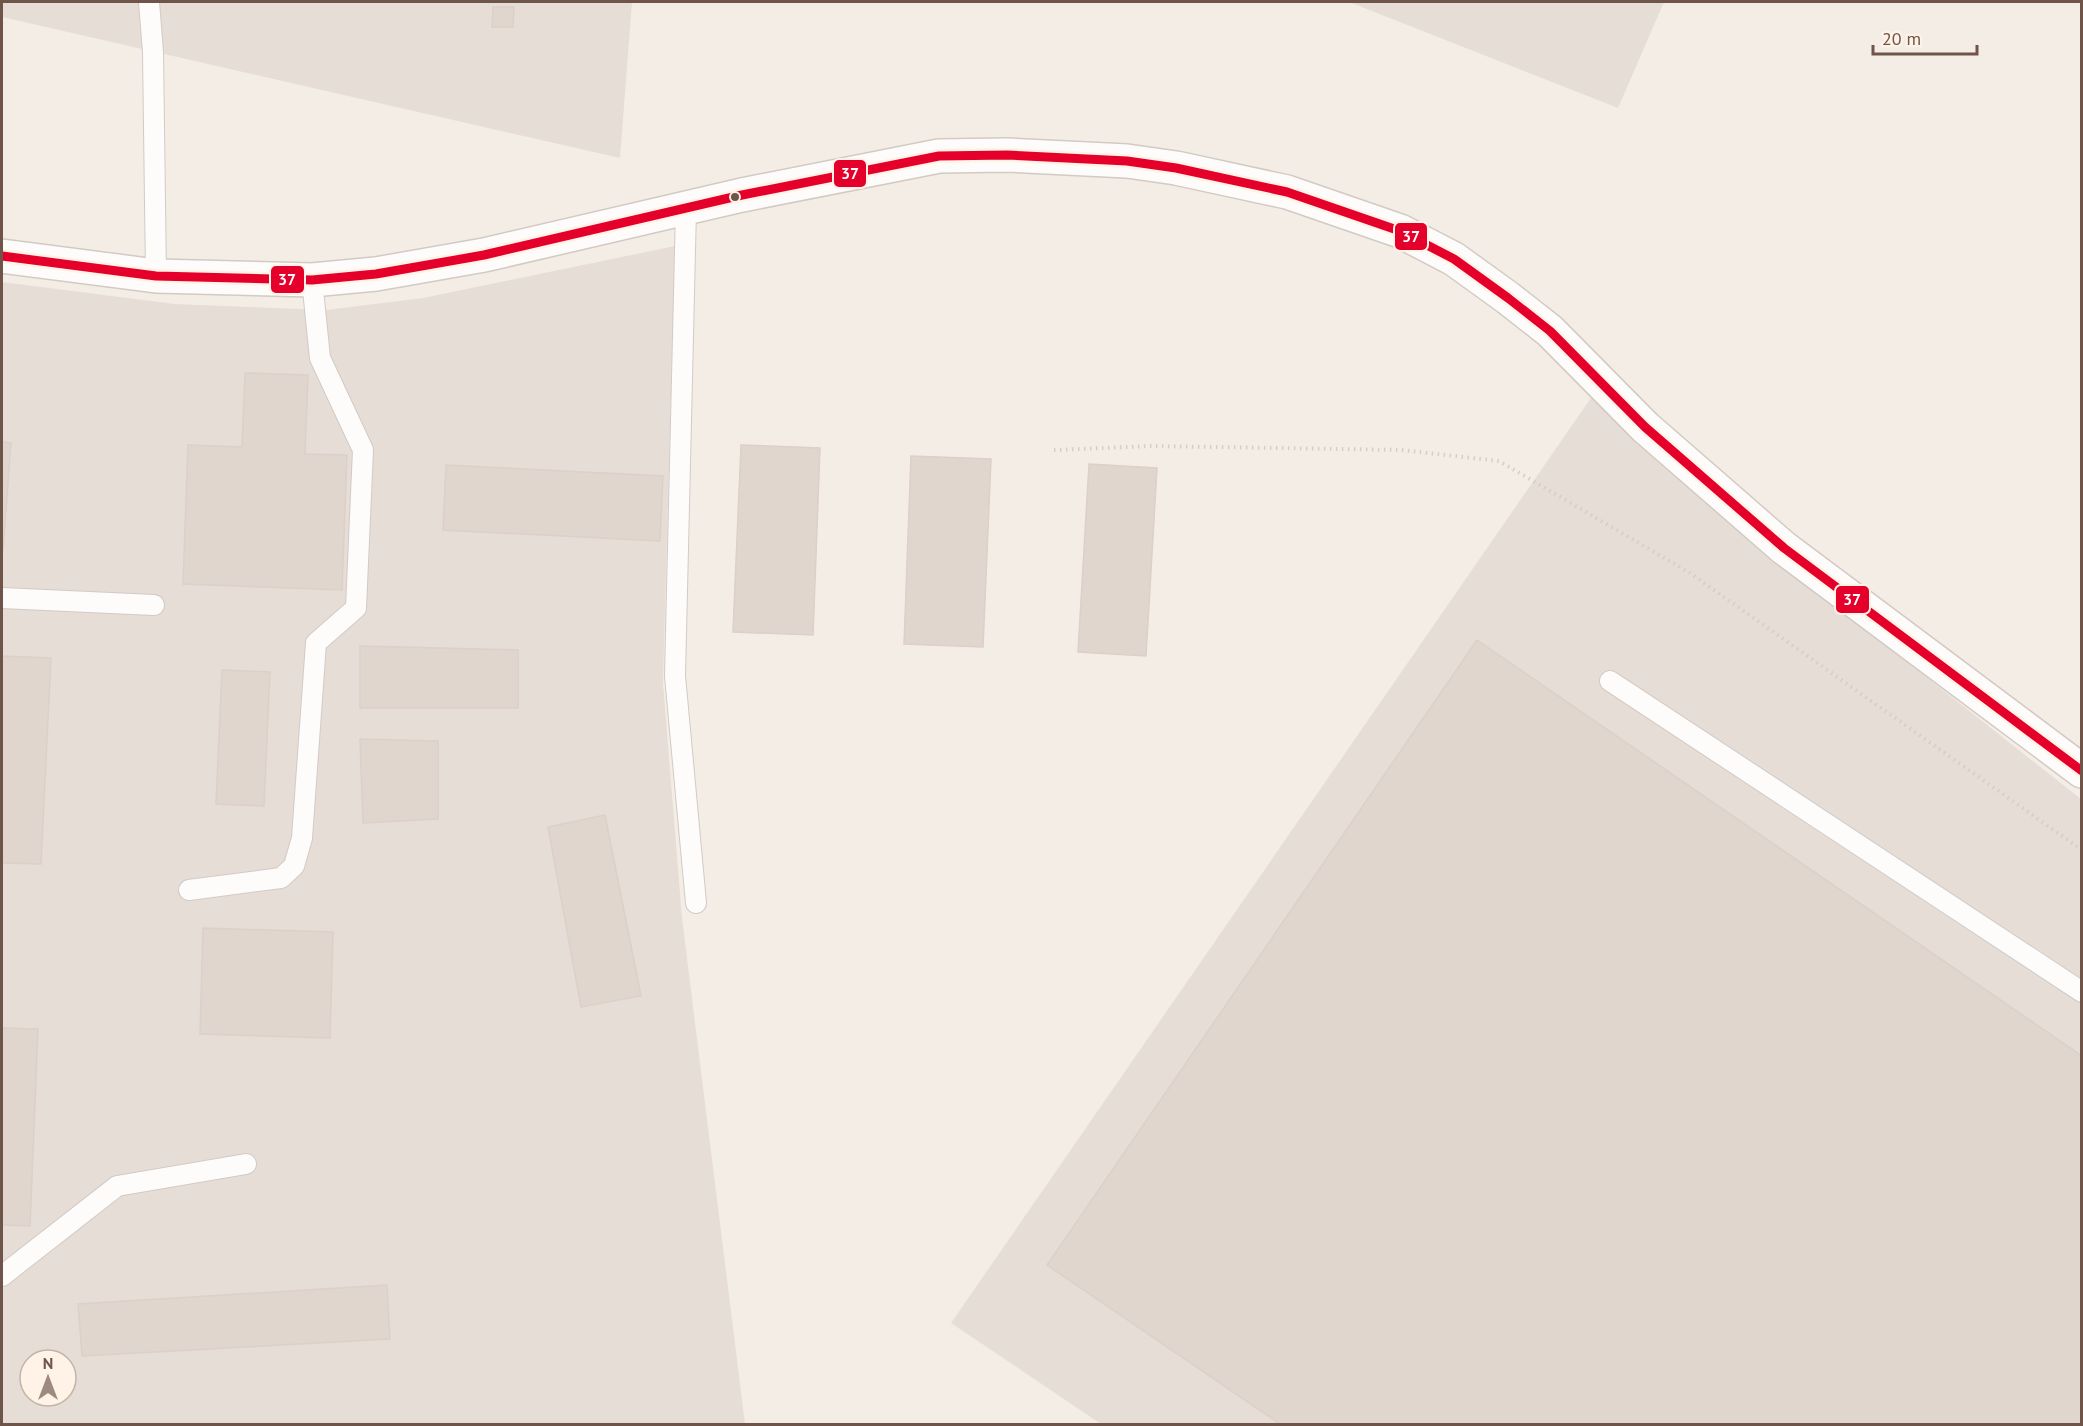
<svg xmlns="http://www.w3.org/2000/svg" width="2083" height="1426" font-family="'PT Sans',sans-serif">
<rect width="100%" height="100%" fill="#f4ede6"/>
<path fill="#e6ddd7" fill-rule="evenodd" d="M2,2H632L620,158L2,17Z
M1349,2H1664L1618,108Z
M675,246L663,683L682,918L745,1424H2V282L175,304L326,310L423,298ZM30,1360H66V1396H30Z
M1595,392L1777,559L2081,799V1424H1101L951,1323Z"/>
<path fill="#e0d6ce" stroke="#dcd0c9" stroke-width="1.5" d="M493,7H514L513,27H492Z
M245,373L308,375L305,454L347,455L342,590L183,584L188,445L242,447Z
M2,442L11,443L3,550H2Z
M741,445L820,448L813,635L733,632Z
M911,456L991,459L983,647L904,644Z
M1089,464L1157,468L1146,656L1078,652Z
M446,465L663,476L660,541L443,530Z
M1477,640L2082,1056V1424H1280L1047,1265Z
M360,646L518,650V708H360Z
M2,656L51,658L41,864L2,863Z
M222,670L270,672L264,806L216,804Z
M360,739L438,741V819L363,823Z
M605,815L641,996L581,1007L548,827Z
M203,928L333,932L330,1038L200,1034Z
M2,1028L38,1029L30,1226L2,1225Z
M387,1285L390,1339L82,1356L78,1304Z"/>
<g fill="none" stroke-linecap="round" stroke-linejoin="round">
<g stroke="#d2cac5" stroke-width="22">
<path id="service" d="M149,2L153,52L156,276
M686,208L675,676L696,903
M2,598L154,605
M1610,681L2082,992
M189,890L281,878L294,866L302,838L316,643L356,608L363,450L320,358L312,280
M2,1276L117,1186L246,1164"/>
</g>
<g stroke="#d2cac3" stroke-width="36">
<path id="secondary" d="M2,256L156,276L312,280L376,274L484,255L742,195L939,156L1007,155L1127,161L1176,168L1287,192L1400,231L1454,259L1508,298L1550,331L1645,427L1784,548L2082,771"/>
</g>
<path stroke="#d5cdc9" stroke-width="4" stroke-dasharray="1.5 4.5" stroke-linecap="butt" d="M1054,450L1151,446L1401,450L1499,461L1690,573L2082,850"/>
<use href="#service" stroke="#fdfcfb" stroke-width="20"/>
<use href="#secondary" stroke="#fdfcfb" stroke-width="33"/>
<g stroke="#fef3e6" stroke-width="14">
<path id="bus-1" d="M2,256L156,276L312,280L376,274L484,255L742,195L939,156L1007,155L1127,161L1176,168L1287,192L1400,231L1454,259L1508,298L1550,331L1645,427L1784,548L2082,771"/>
</g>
<use href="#bus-1" stroke="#e4002b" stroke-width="9"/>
</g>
<circle fill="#6f5449" stroke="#fef3e6" stroke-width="2" cx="735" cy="197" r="5"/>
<g stroke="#fef3e6" stroke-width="2">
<rect x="833" y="159" width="34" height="29" rx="6" fill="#e4002b"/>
<rect x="1394" y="222" width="34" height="29" rx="6" fill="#e4002b"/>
<rect x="270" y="265" width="35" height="29" rx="6" fill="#e4002b"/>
<rect x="1835" y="585" width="35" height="29" rx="6" fill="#e4002b"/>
</g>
<g font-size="16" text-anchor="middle" font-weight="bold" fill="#fff">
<text x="850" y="179">37</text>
<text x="1411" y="242">37</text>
<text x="287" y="285">37</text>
<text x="1852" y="605">37</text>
</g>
<rect width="2083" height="1426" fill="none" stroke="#6f5449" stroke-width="6"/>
<g transform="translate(48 1378)"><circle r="28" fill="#fef3e6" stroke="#c5b3a7" stroke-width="1.5"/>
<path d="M0-4.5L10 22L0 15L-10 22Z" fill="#9e8a80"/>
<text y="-9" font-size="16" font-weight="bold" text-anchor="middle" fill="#6f5449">N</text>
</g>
<path d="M1873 45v9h104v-9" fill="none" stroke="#6f5449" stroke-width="3"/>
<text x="1882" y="45" font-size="18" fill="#6f5449" stroke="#fef3e6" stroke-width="4.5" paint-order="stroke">20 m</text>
</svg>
